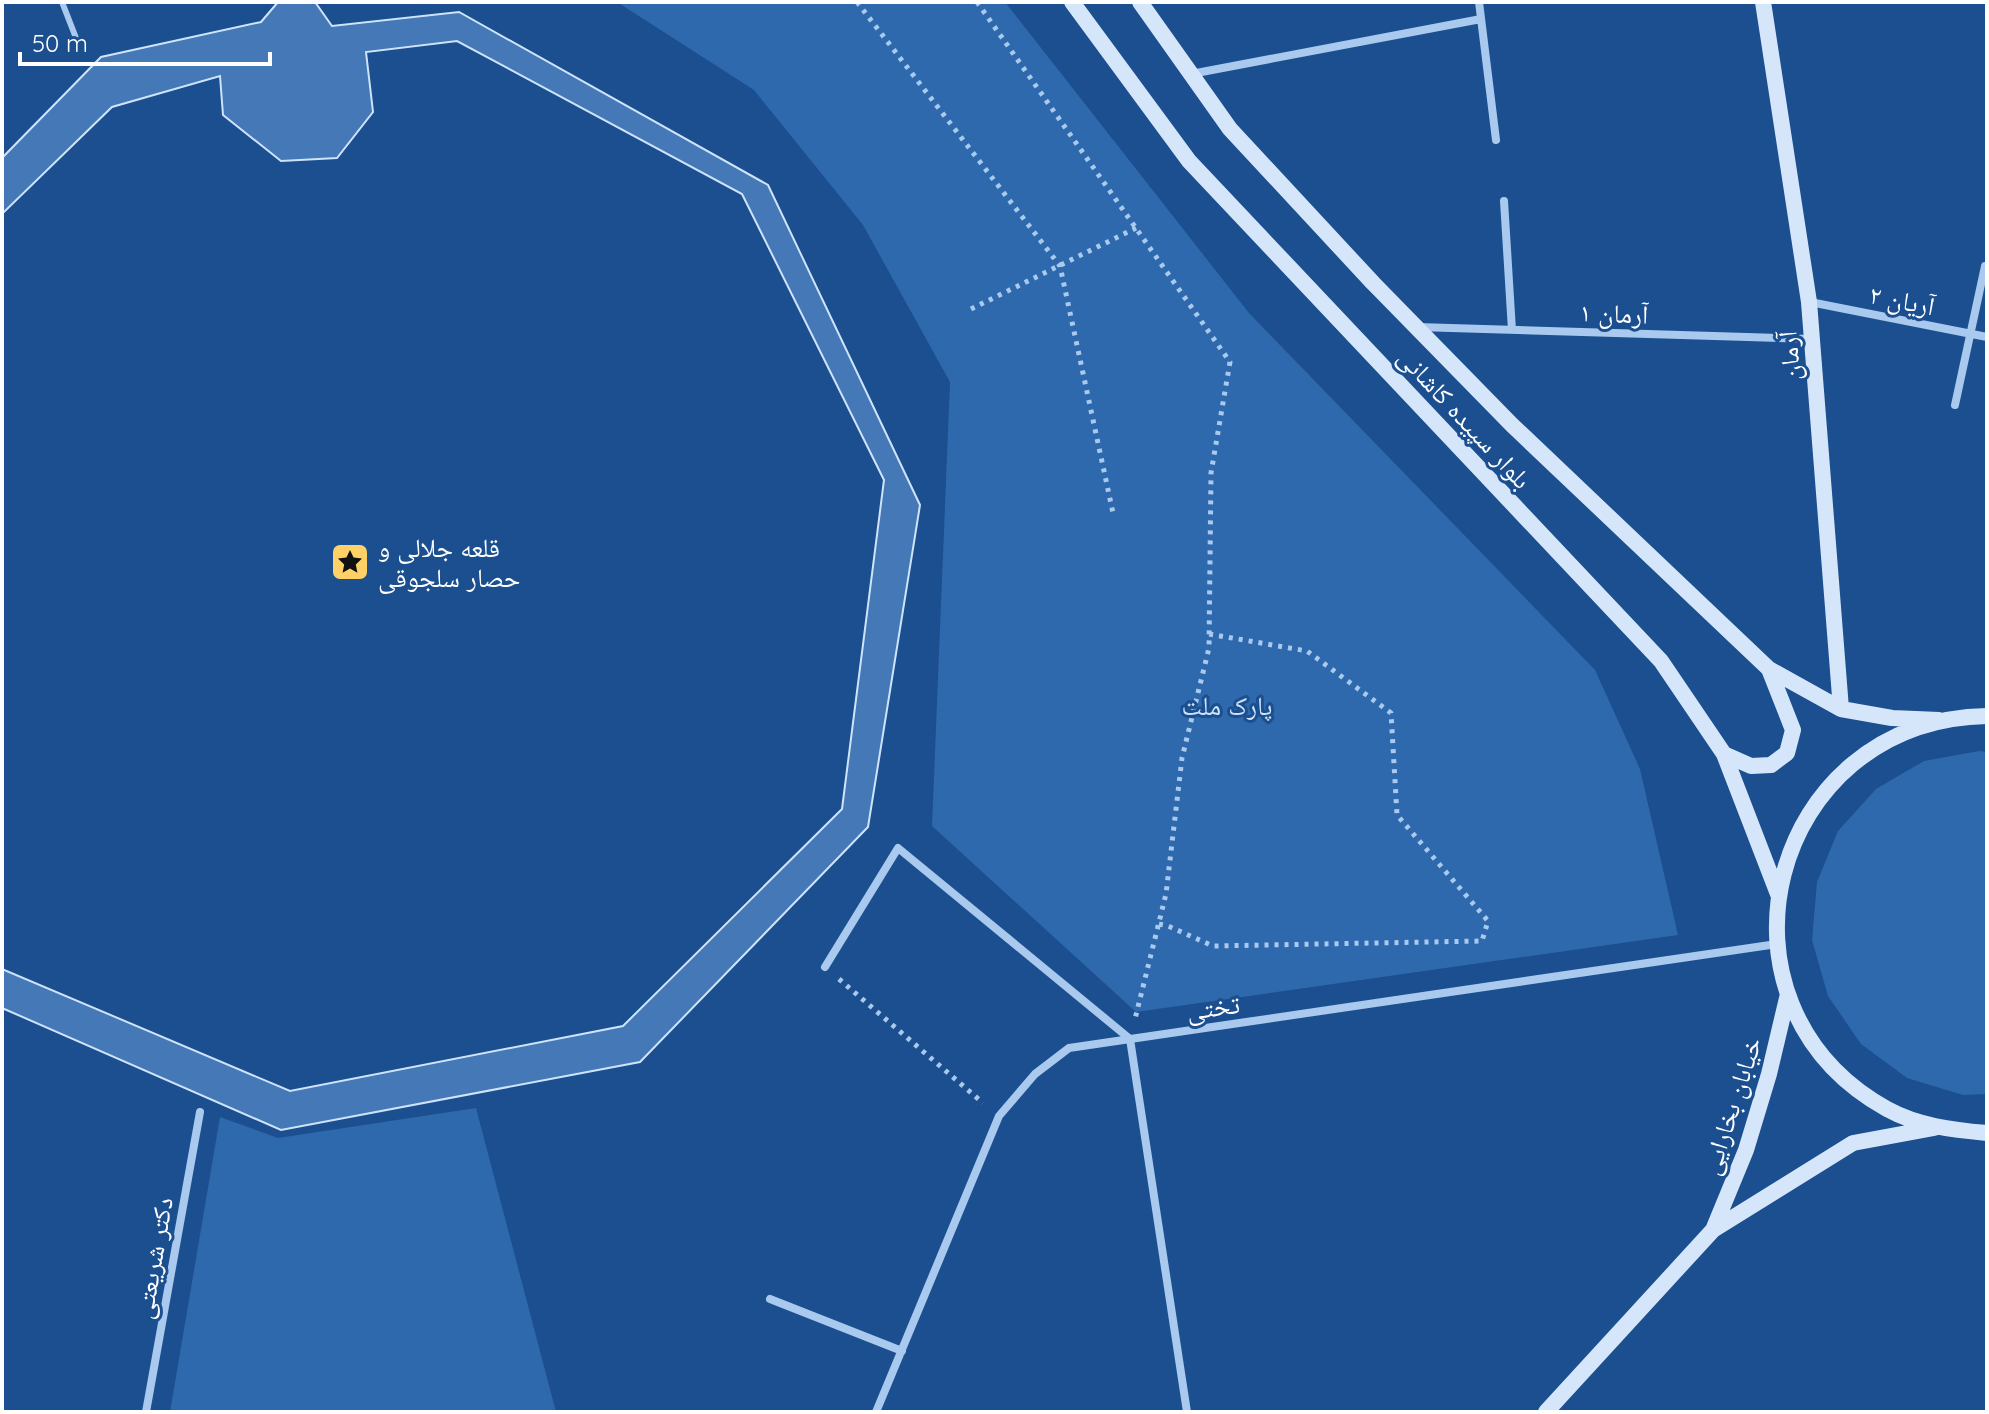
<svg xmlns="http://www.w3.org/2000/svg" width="1989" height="1414" font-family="Quicksand,'Noto Naskh Arabic',sans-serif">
<rect width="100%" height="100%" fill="#1b4f8f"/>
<path fill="#2e69ad" d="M617,2H1005L1249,313L1595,670L1640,769L1678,935L1136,1012L932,826L950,382L863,225L754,90Z
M1979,751L1987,752V1094L1963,1095L1907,1078L1861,1044L1828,996L1812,940L1817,882L1838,831L1876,789L1924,761Z
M476,1108L556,1412H170L220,1117L278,1138Z"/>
<path fill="#4478b7" stroke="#cfe3fa" stroke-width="2" d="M278,2H315L332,26L459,12L768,185L920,505L868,827L640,1062L281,1130L2,1008V969L290,1091L623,1026L842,809L884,480L742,194L457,41L366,52L373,112L337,158L281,161L223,115L220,76L112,107L2,214V158L101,57L261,22Z"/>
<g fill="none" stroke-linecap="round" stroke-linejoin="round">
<path stroke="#a9c9ee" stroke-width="5" stroke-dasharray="4 6" stroke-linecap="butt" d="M857,2L1060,266L1113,513
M977,2L1230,362L1211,473L1209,648L1182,758L1166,894L1135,1019
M971,309L1136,228
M1159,924L1168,926L1213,946L1482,941L1488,921L1397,815L1391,713L1307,651L1209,634
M839,979L983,1103"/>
<path stroke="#a9c9ee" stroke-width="6" d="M62,2L76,38"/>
<path stroke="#a9c9ee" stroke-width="8" d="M1479,2L1496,140
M1191,74L1481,19
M1504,201L1512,330
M1810,302L1987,337
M1417,327L1812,339
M1955,405L1985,266
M825,967L898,848L1130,1039L1187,1412
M770,1299L902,1351
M146,1412L200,1112
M876,1412L999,1116L1035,1074L1069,1048L1777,944"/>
<path stroke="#d6e6fa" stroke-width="16" d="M1072,2L1189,161L1661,661L1724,754L1778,894
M1140,2L1230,129L1373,283L1512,425L1769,669L1841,709L1892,718L1939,720
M1763,2L1809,302L1841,709
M1987,716C1769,720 1696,1003 1887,1109C1918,1126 1953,1130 1987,1133
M1724,754L1751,766L1771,765L1787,753L1793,730L1769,669
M1713,1230L1746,1150L1769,1074L1788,994
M1546,1412L1713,1230L1853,1143L1934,1128"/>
</g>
<defs>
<g id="sight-square" transform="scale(2)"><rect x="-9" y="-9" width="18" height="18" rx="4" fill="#ffd166" stroke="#1b4f8f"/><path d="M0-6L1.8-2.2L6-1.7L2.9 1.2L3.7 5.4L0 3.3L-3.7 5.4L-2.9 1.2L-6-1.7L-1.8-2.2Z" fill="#111"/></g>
</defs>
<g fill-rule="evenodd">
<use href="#sight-square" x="350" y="562"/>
</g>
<g text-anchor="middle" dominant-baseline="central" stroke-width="6" stroke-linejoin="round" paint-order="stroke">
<g font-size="26" fill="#fff" stroke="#1b4f8f">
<text transform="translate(1902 300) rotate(11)">آریان ۲</text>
<text transform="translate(1614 313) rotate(2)">آرمان ۱</text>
<text transform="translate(1789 356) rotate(-95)">آرمان</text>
<text transform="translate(1465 418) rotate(47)">بلوار سپیده کاشانی</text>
<text transform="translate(1213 1007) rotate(-8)">تختی</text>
<text transform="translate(1731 1106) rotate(-72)">خیابان بخارایی</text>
<text transform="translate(153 1258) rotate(-80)">دکتر شریعتی</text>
</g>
<g font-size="26" fill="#fff" stroke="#1b4f8f" text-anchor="start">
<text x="378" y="547">قلعه جلالی و<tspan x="378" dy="30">حصار سلجوقی</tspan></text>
</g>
<g font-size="26" fill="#cfe3fa" stroke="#1b4f8f">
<text x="1227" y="705">پارک ملت</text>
</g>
</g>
<rect width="1989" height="1414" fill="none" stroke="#ffffff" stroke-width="8"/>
<path d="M20 52v12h250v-12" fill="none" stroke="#ffffff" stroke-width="4"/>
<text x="32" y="52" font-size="24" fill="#ffffff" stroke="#1b4f8f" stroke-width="6" paint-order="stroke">50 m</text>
</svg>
